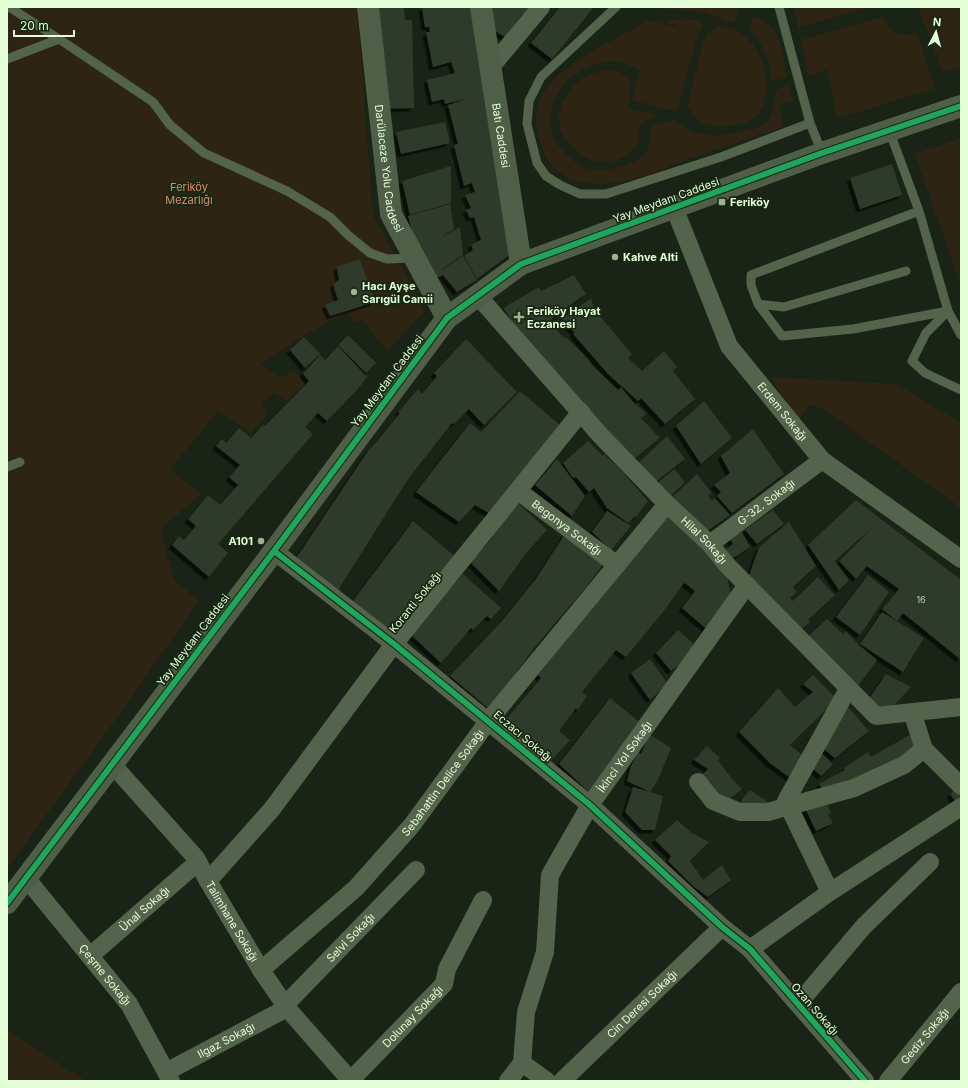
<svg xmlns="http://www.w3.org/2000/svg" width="968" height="1088" font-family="Inter,sans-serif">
<defs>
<filter id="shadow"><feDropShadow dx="-3.5" dy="3.5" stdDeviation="0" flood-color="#0009"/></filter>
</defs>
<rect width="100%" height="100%" fill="#192316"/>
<path fill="#2e2414" d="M7,7H357L373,215L425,311L387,351L362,320L356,323L346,313L306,334L260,365L280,378L294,371L306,382L287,401L274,393L262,402L267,415L251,433L218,411L170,469L202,494L160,529L174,579L198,601L134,694L7,869Z
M658,7H733L739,10L734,23L704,12L659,9Z
M793,7H868L799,28Z
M918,7H961V67L943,72Z
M753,16C759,19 766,22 771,27C783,39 784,62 787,77L772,82L769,63L760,41L749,30Z
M882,17C890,32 900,39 917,32L935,88L837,119L827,70L808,76L801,40Z
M681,19L697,20L702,23L703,26L698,33L677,112L632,100L640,71C619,58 608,59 586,68C560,78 544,109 553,135C556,144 563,151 569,157C575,162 581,167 589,169C600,172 612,169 622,166C631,164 643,158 647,150C650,143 649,134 651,126L674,120C700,139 717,138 747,130C754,128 764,126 769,119C774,111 774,99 776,90L789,84L794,101L779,105L783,127C754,137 724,146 694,157C664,168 632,184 599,184C577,184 554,176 545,154C541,144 537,133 536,122C533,70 613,43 649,20L679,28L666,21Z
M718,27C722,28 727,27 730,28C762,38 777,87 759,113C753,122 738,125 728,126C706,128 701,124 687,107L703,42L708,33Z
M609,69L618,71L631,79L628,107L632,110L653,114L656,117C651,118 643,121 640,126C638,131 641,139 638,144C632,155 616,162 604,162C589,162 577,155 569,143C566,140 563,136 562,133C553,113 566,88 583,78C592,73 600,71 609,69Z
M961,138V286L915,154Z
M770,377L896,384L961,423V508L828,412L810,404L799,420Z
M7,1029L86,1081H7Z"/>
<path fill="#2f3a2b" filter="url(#shadow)" d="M377,7H408V8H404L405,20H412L414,108L381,109Z
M426,7H473L474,22L437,30L474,22L512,253L477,279L464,256L473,250L471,245L481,240L474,217L470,218L466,210L471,208L465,195L475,192L472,183L464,186L454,145L458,144L448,105L468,98L445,104L444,99L432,102L427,80L455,73L451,62L433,67L426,32H430L429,27H425L422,8Z
M485,7H532L524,17L522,15L505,37L490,28Z
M560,7H594L552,59L531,43Z
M445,122L450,143L401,154L396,132Z
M892,164L902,195L860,209L850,178Z
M451,166V203L410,215L402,181Z
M450,204L454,229L440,238L460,227L463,255L442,269L447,273L443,269L463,256L477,280L457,292L443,275L437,278L418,252L408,216Z
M360,259L375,302L330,316L325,305L338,300L333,284L339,280L337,267Z
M574,275L586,294L551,319L553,323L551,324L564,338L566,337L590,361L589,362L618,390L621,387L633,402L646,413L641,418L660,438L633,460L588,415L592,411L589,414L539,358L503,308L539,287L541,291Z
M591,298L596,316L599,315L632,354L625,361L628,358L642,371L664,351L677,367L673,371L695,399L665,424L641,398L638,401L609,375L573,334L575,333L562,319Z
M348,335L376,363L366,373L338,345Z
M304,337L320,354L305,368L290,350Z
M466,339L517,392L484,425L469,409L454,424L452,423L408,479L335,595L294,561L370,448H371L387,429L400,413L398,412L418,389L422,394L437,376L434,373Z
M338,346L367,377L357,390L327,421L318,413L305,427L313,434L218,544L228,553L209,577L172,545L179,536L184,540L196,526L188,519L208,495L220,505L238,485L229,477L240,465L216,446L222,439L226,443L239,428L251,438L262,426L266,425L309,381L303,374L320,355L325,360Z
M520,391L562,427L494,516L475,505L459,522L416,492L470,423L481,432Z
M704,401L732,438L701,464L676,426Z
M753,429L784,474L732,513L717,496L721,492L714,485L730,473L721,456Z
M667,436L685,459L653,484L636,465Z
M588,441L603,456L604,454L619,468L648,501L636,517L635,516L628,523L607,508L594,488L589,492L576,477L573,478L563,463Z
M557,459L585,496L572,516L535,485Z
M674,469L685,482L668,499L655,485Z
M697,474L712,493L708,495L712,501L715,498L730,515L702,535L669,500Z
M856,500L961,580V659H960L903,613L897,621L882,609L899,589L867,566L856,579L839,561L874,526L835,561L849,580L839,590L808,545Z
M517,502L547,530L527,552L499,591L470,562L488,543Z
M773,510L784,524L757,544L745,530Z
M607,511L631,526L611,550L592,532Z
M667,515L726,569L731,597L710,632L682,608L695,591L677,577L684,583L663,612L626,657L616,650L582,692L587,696L578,710L576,708L559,731L570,740L550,762L503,723L541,678L538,675Z
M413,521L458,559L393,640L349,606Z
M789,522L816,566L793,587L797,592L790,598L793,601L818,577L835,595L808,620L810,622L798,632L747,581L759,547Z
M742,532L750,547L732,559L724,551L733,544L730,539Z
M565,534L603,564L586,587L534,648L489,709L450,676L501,622L535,580Z
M463,574L501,608L491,619L487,616L473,630L471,628L441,663L409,633Z
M868,575L889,592L860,635L836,617Z
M882,612L924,638L903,672L860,644Z
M827,619L843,634L846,631L859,645L877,660L855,690L804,640Z
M678,630L697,647L695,653L671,671L656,653Z
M650,659L668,684L650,700L631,673Z
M886,674L911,687L888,712L868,700Z
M813,675L837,699L790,745L806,758L793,780L771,764L739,732L778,688L795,707L813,692L803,684Z
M610,698L642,724L590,793L559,764Z
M847,706L869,731L835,758L821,747Z
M913,733L920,749L881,772L823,789L819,784L845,770L844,768L868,752L871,757Z
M649,734L671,748L658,780L650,792L627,781L631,766L638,752L641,754Z
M707,746L720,758L718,760L731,778L742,789L724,804L701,776L708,769L694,760Z
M818,750L833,764L821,776L809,765Z
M959,786L961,788V805L959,806L950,794Z
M633,787L663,796L655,830H642L625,812Z
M750,790L768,802L761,810L739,809L742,799Z
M825,799L831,813L828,815L833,823L816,831L805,808Z
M677,820L692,833L709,842L690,861L703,880L722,865L731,880L708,897L694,887L668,861L671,856L655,840Z"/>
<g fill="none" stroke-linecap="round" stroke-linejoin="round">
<path stroke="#54634b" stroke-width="9" d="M9,7L59,39L153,102L170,125L204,153L287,191L330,217L348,235L370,253L387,259L414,258
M616,7L541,77L529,101L527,124L537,163L546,176L560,185L580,194H606L721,157L810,123
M779,7L810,123L822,153
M7,59L59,39
M889,130L919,211L751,275V285L758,304L784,307L906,271
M758,304L782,336L853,329L948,311L919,211
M961,335L948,311L926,333L912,361L925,373L961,390
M7,467L20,462"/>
<g stroke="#54634b" stroke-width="18">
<path d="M490,68L541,7"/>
<path id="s1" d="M674,207L729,346L822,460L961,559"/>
<path id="s2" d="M478,296L601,436L667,504L710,544L726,564L876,716L961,707"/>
<path id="s3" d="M518,491L617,565"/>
<path id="s4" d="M710,544L822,460"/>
<path d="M274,551L394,644L590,805L722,927L750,949L865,1081"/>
<path d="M912,712L924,749L961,786"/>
<path id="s5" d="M112,764L196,858L208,881L261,970L287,1008L351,1081"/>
<path d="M698,782L713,801L740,812H768L854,788L904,765L924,749"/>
<path id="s6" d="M26,878L129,1004L171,1081"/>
<path d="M208,881L272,809L394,644L581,412"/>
<path d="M830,892L786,801L848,689"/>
<path d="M750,949L830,892L961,807"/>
<path id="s7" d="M90,956L198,862"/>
<path id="s8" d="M261,970L356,888L412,825L489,720L667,504"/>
<path d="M798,1004L864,926L930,862"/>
<path id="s9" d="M285,1005L416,870"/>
<path d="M522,1063L547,1081"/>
<path id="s10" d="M166,1072L287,1008"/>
<path id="s11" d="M350,1081L444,984L447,969L483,900"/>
<path id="s12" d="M508,1081L522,1063L526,1012L545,952L550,875L590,805L747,585"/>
<path id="s13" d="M562,1081L722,927"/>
<path id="s14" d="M888,1081L961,992"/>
</g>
<g stroke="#4f5e46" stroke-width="22">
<path id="s15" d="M368,7L391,214L447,318"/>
<path id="s16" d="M481,7L521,264"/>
<path d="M7,903L274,551L447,318L521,264L822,153L961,106"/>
</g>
<g stroke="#162811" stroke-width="8">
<path id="cycleway" d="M274,551L394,644L590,805L722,927L750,949L865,1081
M7,903L274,551L447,318L521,264L822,153L961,106"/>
</g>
<use href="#cycleway" stroke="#20a55d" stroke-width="6"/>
</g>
<g fill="#9db194" stroke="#162811" stroke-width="1.5">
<rect x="718" y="198" width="8" height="8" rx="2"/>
<circle cx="615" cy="257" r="4"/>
<circle cx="354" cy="292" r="4"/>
<path d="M517 311h4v4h4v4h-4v4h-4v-4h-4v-4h4z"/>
<circle cx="261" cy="541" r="4"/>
</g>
<g text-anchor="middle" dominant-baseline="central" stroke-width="3.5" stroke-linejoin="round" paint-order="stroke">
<g font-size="9" fill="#b7cdad">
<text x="921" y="599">16</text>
</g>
<g font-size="11" fill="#e4fed8" stroke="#162811">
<text stroke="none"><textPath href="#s16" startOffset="130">Batı Caddesi</textPath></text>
<text stroke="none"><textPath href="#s15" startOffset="163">Darülaceze Yolu Caddesi</textPath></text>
<text transform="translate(666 200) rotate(-20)">Yay Meydanı Caddesi</text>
<text transform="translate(387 381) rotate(-53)">Yay Meydanı Caddesi</text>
<text stroke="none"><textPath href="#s1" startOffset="234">Erdem Sokağı</textPath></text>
<text stroke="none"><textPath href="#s4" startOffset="70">G-32. Sokağı</textPath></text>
<text stroke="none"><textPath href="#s3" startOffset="61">Begonya Sokağı</textPath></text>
<text stroke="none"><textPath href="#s2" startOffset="333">Hilal Sokağı</textPath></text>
<text transform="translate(415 602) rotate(-51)">Koranti Sokağı</text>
<text transform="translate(193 640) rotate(-53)">Yay Meydanı Caddesi</text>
<text transform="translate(523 736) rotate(40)">Eczacı Sokağı</text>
<text stroke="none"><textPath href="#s12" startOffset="354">İkinci Yol Sokağı</textPath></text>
<text stroke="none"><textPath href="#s8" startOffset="262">Sebahattin Delice Sokağı</textPath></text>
<text stroke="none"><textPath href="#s7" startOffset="72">Ünal Sokağı</textPath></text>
<text stroke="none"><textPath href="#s5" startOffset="199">Talimhane Sokağı</textPath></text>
<text stroke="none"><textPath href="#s9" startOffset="94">Selvi Sokağı</textPath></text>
<text stroke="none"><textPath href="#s6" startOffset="125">Çeşme Sokağı</textPath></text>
<text stroke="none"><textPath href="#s13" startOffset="111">Cin Deresi Sokağı</textPath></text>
<text transform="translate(815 1009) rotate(49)">Ozan Sokağı</text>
<text stroke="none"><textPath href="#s11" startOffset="90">Dolunay Sokağı</textPath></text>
<text stroke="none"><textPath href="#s14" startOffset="58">Gediz Sokağı</textPath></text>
<text stroke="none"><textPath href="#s10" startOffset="68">Ilgaz Sokağı</textPath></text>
</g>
<g font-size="11" fill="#dd8b65" stroke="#162811">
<text x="189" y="187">Feriköy<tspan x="189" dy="13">Mezarlığı</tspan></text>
</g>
<g font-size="11" font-weight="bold" fill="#e4fed8" stroke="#162811" text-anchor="start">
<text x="730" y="202">Feriköy</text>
<text x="623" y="257">Kahve Alti</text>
<text x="362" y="286">Hacı Ayşe<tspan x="362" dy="13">Sarıgül Camii</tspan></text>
<text x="527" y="311">Feriköy Hayat<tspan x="527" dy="13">Eczanesi</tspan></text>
<text x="253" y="541" text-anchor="end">A101</text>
</g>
</g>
<rect width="968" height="1088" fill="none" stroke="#e4fed8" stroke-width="16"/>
<g transform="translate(936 32) rotate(6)" stroke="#162811" stroke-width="3" paint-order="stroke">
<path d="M0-3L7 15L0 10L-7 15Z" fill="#e4fed8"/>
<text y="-6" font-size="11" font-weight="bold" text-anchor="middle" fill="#e4fed8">N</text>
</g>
<path d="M14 30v6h60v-6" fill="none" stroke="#e4fed8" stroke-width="2"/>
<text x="20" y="30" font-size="12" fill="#e4fed8" stroke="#162811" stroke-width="3" paint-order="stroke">20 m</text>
</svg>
